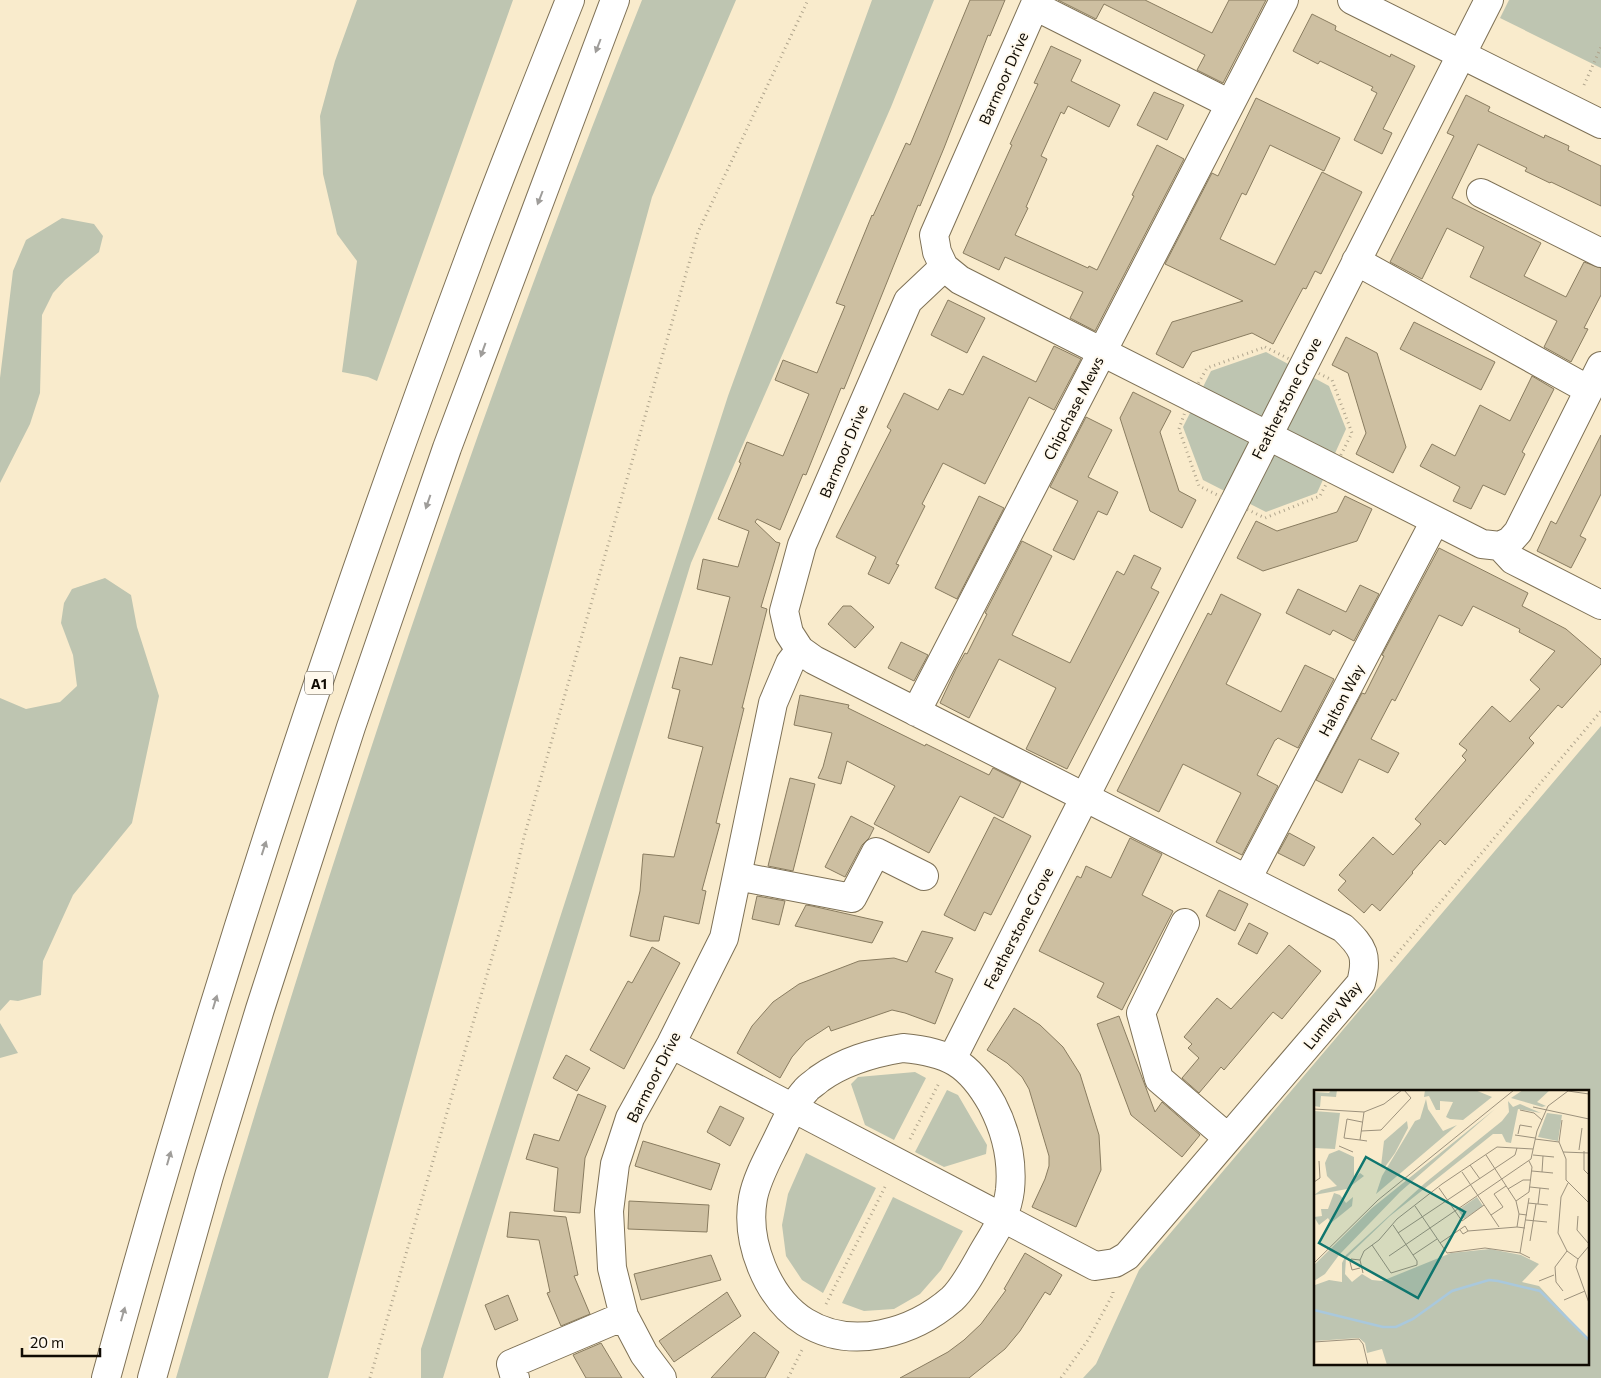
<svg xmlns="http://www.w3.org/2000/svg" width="1601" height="1378" font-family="Commissioner,sans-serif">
<rect width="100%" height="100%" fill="#f9ebcc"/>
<path fill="#bec5b1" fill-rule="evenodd" d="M357,0H513L377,381L368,377L342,372L357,261L337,234L323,174L320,116L335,61Z
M642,0H736L652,197L328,1378H176C312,913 462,450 642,0Z
M872,0H934L891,107L691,563L443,1378H421V1349L728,396Z
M1509,0H1601V68L1500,18Z
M62,218L94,224L103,236L99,252L65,280L53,293L42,315L40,393L30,424L0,483V378L13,271L26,240Z
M1266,352L1329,386L1346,429L1317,493L1266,512L1203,480L1183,427L1211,371Z
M105,578L131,595L137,627L159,696L132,823L73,895L43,961L41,995L18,1001L10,1000L0,1011V698L26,709L60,702L77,686L73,655L61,623L64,603L72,589Z
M1601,726V1378H1083L1096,1364L1139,1270ZM1315,1092H1587V1364H1315Z
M0,1023L18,1053L0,1058Z
M915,1072L926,1078L894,1140L865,1125L851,1084L858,1077Z
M947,1090L958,1095L987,1145L986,1154L944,1167L915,1152Z
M806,1153L876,1188L823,1293L802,1280L786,1256L782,1225L788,1194Z
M893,1197L963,1231L941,1270L920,1294L894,1309L864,1311L842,1303Z"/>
<path fill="#cdbfa1" stroke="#897c60" d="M970,0H1005L990,36L988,35L944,148L920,206L918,205L844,389L841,388L806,475L803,474L780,530L757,519L755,522L776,542L780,543L761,607L767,609L742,708H744L716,823L720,824L702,890L706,891L699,924L664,916L659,941H650L630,936L640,891L643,854L674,857L703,747L668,738L680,690L672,688L680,657L712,665L730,597L697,589L703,559L738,567L749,531L718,519L741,463L739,462L747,442L783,456L809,394L775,380L783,360L817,373L845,306L836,303L872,215L873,216L906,143L910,145Z
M1058,0H1145L1212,33L1229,0H1266L1223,83L1197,70L1205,55L1104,4L1096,19Z
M1312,14L1336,26L1335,30L1390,57L1391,54L1415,66L1383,129L1392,133L1382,154L1354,140L1377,93L1371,90L1373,87L1320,61L1318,64L1293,51Z
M1051,46L1081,60L1071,81L1120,105L1109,127L1068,106L1064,114L1061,112L1041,156L1047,159L1026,207L1028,208L1015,235L1088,268L1089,266L1097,270L1134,196L1132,195L1157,145L1184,159L1095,331L1070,318L1083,292L1005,257L999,270L963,253L1012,145L1010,144L1038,84L1034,83Z
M1154,92L1184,105L1167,140L1137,125Z
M1466,95L1490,107L1488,111L1544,138L1545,135L1569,146L1568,150L1601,166V206L1551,182L1550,183L1525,171L1527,168L1478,144L1452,198L1541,243L1524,276L1566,297L1584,262L1601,268V295L1584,328L1588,329L1571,362L1544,347L1557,321L1470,277L1484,247L1447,228L1422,279L1390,262L1454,136L1447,133Z
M1256,98L1340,138L1324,171L1270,145L1246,195L1242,193L1220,239L1275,265L1322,172L1362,192L1321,274L1315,271L1306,289L1303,288L1273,344L1252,333L1192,352L1183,368L1156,354L1172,322L1243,301L1165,264L1212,173L1218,176Z
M948,300L985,318L967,353L931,335Z
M1414,322L1495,362L1481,390L1400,349Z
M1346,337L1377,353L1406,447L1393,473L1356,454L1366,433L1348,373L1332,365Z
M1054,346L1081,359L1054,410L1029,397L985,484L943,463L922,504L925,506L896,564L899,565L889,584L868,574L876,557L836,537L891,430L887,427L904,393L938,410L949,389L963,395L983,356L1036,382Z
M1532,376L1554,389L1522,452L1525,454L1505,495L1483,485L1471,509L1453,501L1460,487L1420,466L1432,444L1455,456L1480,405L1510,421Z
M1133,392L1171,411L1160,432L1179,491L1196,500L1182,528L1150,511L1120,418Z
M1086,417L1112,430L1088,477L1118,492L1107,515L1098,511L1074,560L1053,550L1078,501L1050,487Z
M1601,435V494L1580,536L1586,539L1571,568L1537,551L1551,521L1556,524Z
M979,496L1004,508L957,599L935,588Z
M1345,496L1372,509L1357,541L1263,571L1237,558L1256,521L1277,531L1337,512Z
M1022,541L1052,556L1012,635L1070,663L1117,571L1124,575L1134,555L1161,568L1151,588L1159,592L1067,769L1026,749L1056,688L999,659L969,718L940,703L956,669L965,653L967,654L987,614L985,613Z
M1439,548L1528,593L1522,606L1566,629L1601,659V664L1562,708L1558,705L1529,738L1534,743L1445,845L1440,840L1412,872L1413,873L1380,911L1372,904L1364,913L1338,890L1346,881L1339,875L1373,837L1393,855L1421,824L1415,819L1466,760L1462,756L1467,750L1459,744L1492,706L1510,722L1540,689L1530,680L1555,651L1519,632L1520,629L1473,606L1462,626L1439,615L1395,701L1392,699L1371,739L1399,753L1388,773L1359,759L1342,793L1316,780L1362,693L1365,694L1384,656L1382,655Z
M1360,585L1379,594L1354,641L1333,630L1330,635L1286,613L1298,589L1346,612Z
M1221,594L1261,614L1226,684L1281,712L1305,665L1334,679L1298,748L1278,738L1276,740H1275L1257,775L1278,786L1242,855L1216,842L1241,793L1183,764L1159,812L1117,791L1208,613L1211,615Z
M843,606H851L874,627L855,648L828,624Z
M901,642L928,655L914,681L888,668Z
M800,695L849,705L848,708L925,746L926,744L989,775L993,768L1021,782L1003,818L960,796L929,853L874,824L895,786L847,761L841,784L818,778L823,767L832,733L794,725Z
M790,778L815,784L793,871L768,866Z
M851,816L874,828L869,838L862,845L845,877L825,867Z
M994,817L1031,836L991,915L984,912L975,931L944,915Z
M1289,833L1315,847L1304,866L1278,853Z
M1130,838L1162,854L1142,895L1173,911L1122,1010L1097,997L1104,983L1039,951L1077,876L1081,878L1086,866L1111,878Z
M1219,890L1248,904L1235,931L1206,916Z
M757,896L785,901L779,925L752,919Z
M806,905L812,906L883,922L872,943L795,926Z
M1249,923L1268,933L1257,954L1238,944Z
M922,931L953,938L935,972L953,979L935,1024L905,1013L892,1010L831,1031L829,1026L806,1041L792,1057L780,1078L737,1053L752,1026L773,1002L799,984L859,961L894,958L907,962Z
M1289,945L1321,971L1282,1019L1273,1012L1224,1070L1221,1067L1199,1093L1182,1078L1199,1058L1188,1048L1192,1044L1184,1037L1217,998L1231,1009Z
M652,947L680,963L624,1069L590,1050L628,981L632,983Z
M1014,1008L1040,1025L1063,1047L1080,1074L1099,1135L1101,1170L1076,1227L1032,1207L1045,1179L1049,1166V1156L1029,1089L1022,1077L1007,1063L987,1050Z
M1119,1016L1155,1112L1162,1102L1200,1135L1182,1157L1131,1115L1097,1024Z
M566,1055L590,1068L577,1091L553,1078Z
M578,1094L606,1106L585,1158L580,1213L554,1211L558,1168L526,1159L534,1134L559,1141Z
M720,1106L744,1118L730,1146L707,1132Z
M643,1141L720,1164L711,1190L635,1166Z
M629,1201L709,1205L707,1232L628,1229Z
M510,1212L566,1217L578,1275L574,1276L590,1314L561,1326L547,1293L550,1292L539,1240L507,1237Z
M1025,1253L1062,1275L1050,1295L1045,1292L1020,1331L1005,1349L969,1378H900L948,1352L964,1340L981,1324L1006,1290L1004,1289Z
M711,1255L721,1280L641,1300L634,1274Z
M727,1292L741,1316L674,1362L659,1341Z
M508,1295L518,1320L495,1330L485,1305Z
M754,1332L779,1352L765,1378H711Z
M601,1343L622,1378H586L573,1355Z"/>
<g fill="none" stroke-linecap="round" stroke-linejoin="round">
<g stroke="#7e7156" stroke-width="30">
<path id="minor" d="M1352,0L1601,124
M1035,6L1230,104
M1481,193L1601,253
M1356,261L1589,390
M944,267L960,280L1482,544L1500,546L1513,560L1601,605
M1500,546L1510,541L1518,532L1601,366
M916,712L1284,0
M737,876L852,898L876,852L924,876
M1247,879L1435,521
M1185,923L1141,1013L1159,1079L1228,1138
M671,1044L1095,1266L1115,1263L1127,1256L1361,983C1368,956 1364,948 1343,928L814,660L800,650
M903,1048C948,1052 969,1063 992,1104C1006,1131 1013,1159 1010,1190C1007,1214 997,1229 985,1249C976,1264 965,1287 952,1299C913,1333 852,1351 805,1322C767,1298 745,1241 753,1198C757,1177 769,1157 778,1138C786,1122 793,1104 806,1090C809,1086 815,1083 819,1079C844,1061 872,1053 903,1048Z
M952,1059L1489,0
M515,1378L511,1364L624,1316
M662,1378L644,1354L624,1316L612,1268L609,1211L615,1164L630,1118L671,1044L724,938L773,703L790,663L800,650L789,633L784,611L802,545L908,301L944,267L937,252L934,235L1037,0"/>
</g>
<g stroke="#7e7156" stroke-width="30">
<path id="highway" d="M106,1378C209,1000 332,626 469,259C501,172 536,86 570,0
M152,1378L209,1176L260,1009L351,727L447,448L615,0"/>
</g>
<path stroke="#afa48c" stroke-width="3" stroke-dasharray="1 4" stroke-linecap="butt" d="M1584,85L1601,47
M1265,347L1332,380L1352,433L1320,496L1265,518L1199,486L1179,429L1190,398L1207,368Z
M1391,961L1601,711
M910,1139L939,1083
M826,1304L885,1187
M370,1378L511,892L524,837L698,232L808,0
M788,1378L802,1350
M1061,1378L1088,1340L1113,1294V1291"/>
<use href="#minor" stroke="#fff" stroke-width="28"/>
<use href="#highway" stroke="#fff" stroke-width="28"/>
</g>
<defs><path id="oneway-solid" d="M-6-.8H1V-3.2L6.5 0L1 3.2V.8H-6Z" transform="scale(1.25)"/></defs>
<g fill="#9f9d9a">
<use href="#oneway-solid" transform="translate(598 46) rotate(111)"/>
<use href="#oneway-solid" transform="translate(540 198) rotate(111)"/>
<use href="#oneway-solid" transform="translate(483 350) rotate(110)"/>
<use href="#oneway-solid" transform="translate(428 502) rotate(109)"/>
<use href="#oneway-solid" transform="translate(264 848) rotate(-72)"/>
<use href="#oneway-solid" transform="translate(215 1002) rotate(-73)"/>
<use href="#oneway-solid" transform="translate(169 1158) rotate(-74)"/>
<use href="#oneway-solid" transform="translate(123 1314) rotate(-74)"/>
</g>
<g text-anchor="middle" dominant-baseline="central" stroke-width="4" stroke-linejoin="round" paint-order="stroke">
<rect fill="#fff9ed" stroke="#585249" stroke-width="1" x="305" y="671.5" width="28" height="23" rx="4"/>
<g font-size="14" font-weight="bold" fill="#100b03">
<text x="319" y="683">A1</text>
</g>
<g font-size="15" fill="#100b03" stroke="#fff9ed">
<text transform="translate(1003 78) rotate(-66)">Barmoor Drive</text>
<text transform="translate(1286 398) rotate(-63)">Featherstone Grove</text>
<text transform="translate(1073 408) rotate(-63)">Chipchase Mews</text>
<text transform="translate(843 451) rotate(-67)">Barmoor Drive</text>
<text transform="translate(1341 700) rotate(-62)">Halton Way</text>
<text transform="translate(1018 928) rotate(-63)">Featherstone Grove</text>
<text transform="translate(1332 1015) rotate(-51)">Lumley Way</text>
<text transform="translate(653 1077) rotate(-63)">Barmoor Drive</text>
</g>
</g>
<g transform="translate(1314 1090)">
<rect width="275" height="275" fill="#f9ebcc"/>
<path d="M17,0H23L22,7L7,6L6,17L0,16V2L15,3ZM111,0H161L178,7L149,30L136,29L132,27L139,12L126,11V20H122L115,6L110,7ZM209,0H236L223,12L232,16L228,17L197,8ZM112,9L114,19L129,41L143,35L62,104L68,86L101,31L106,29ZM194,11L199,17L206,14L227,23L204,19L197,53L192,52L188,44H179L154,64L76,126L32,168L31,184L38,192L48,184L58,190L68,191L137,163L176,159L207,165L225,174L208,192L225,196L275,250V275H73L68,259L53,263L51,253L45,248L0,251L1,195L15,190L28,192V173L32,165L111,93L188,31L195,22ZM181,19L86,102L25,165L11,184L0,191V175L58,118ZM0,21L26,23L21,59L0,58ZM233,23L248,25L244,51L224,47ZM93,31L94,38L81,63L71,77L67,76L70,51ZM25,60L40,67V89L46,83L50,86L33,99L0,105L7,100L23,96L13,86L11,73L15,64ZM20,103L26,105L32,113L39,107L38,116L17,133L14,128L5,135L0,127L8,126L7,119H14ZM163,107L169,116L150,129L144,120Z" fill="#bec5b1"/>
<path fill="none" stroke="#a9c8dc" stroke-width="2.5" d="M0,220L69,237H82L99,229L138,201L175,190L184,191L226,201L275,250"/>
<path fill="none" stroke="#9c917c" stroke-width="1" d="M219,17L275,29M0,19L50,22L70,14L88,0M206,20L220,23L228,30M50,22L46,50L53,51M248,30L245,52L252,69V90L275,113M47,41L67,40L97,8L90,0M204,44L206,35L218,37M201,45L221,48M221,49L245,52M46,50L30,48L33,29L48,32M25,56L39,62M265,60L268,38M270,61V80L275,85M249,62L275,63M172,65L202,111L205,124M219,65L240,67M156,75L166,89M218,81L239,83M148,82L185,137M228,82L229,66M0,92L6,88L5,71M254,93L247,107L244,143L253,161L264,169M216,97L235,99M125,98L148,131L170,115M194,99L209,90H217M202,111L215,102L218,77L215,71M214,113L234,115M224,114L226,98M101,116L133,163L171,158L206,163L216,168M177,125L189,117L180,104L192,96M264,126L263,140L275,154M212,130L233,132M211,138L203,137L205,124L213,125M146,140L149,144L154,141L203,137M84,143L201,65L203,58M216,151L222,114M126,153L151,136L154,141M58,155L77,183L103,175V171L79,135M275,156L264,169L262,177L275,213M206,163L215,108M99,165L123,149M75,166L217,69L223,41L234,16L254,1L275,4M46,170L37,169L36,172L38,180L46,178M0,173L64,110L200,0M49,183L46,170L50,161L65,150L83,129L128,94L183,57L219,59M225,191L240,185M249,201L242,192L241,177L253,161M250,210L271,201M0,252L45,249L49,254L54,275"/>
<path fill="#0f766e" fill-opacity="0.15" stroke="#0f766e" stroke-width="2.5" d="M52,67L151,122L104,208L5,153Z"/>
<rect width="275" height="275" fill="none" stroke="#100b03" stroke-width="2.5"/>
</g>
<path d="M22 1348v8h78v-8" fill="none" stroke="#100b03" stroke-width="2.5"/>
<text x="30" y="1348" font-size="15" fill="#100b03" stroke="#fff9ed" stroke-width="4" paint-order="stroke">20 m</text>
</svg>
